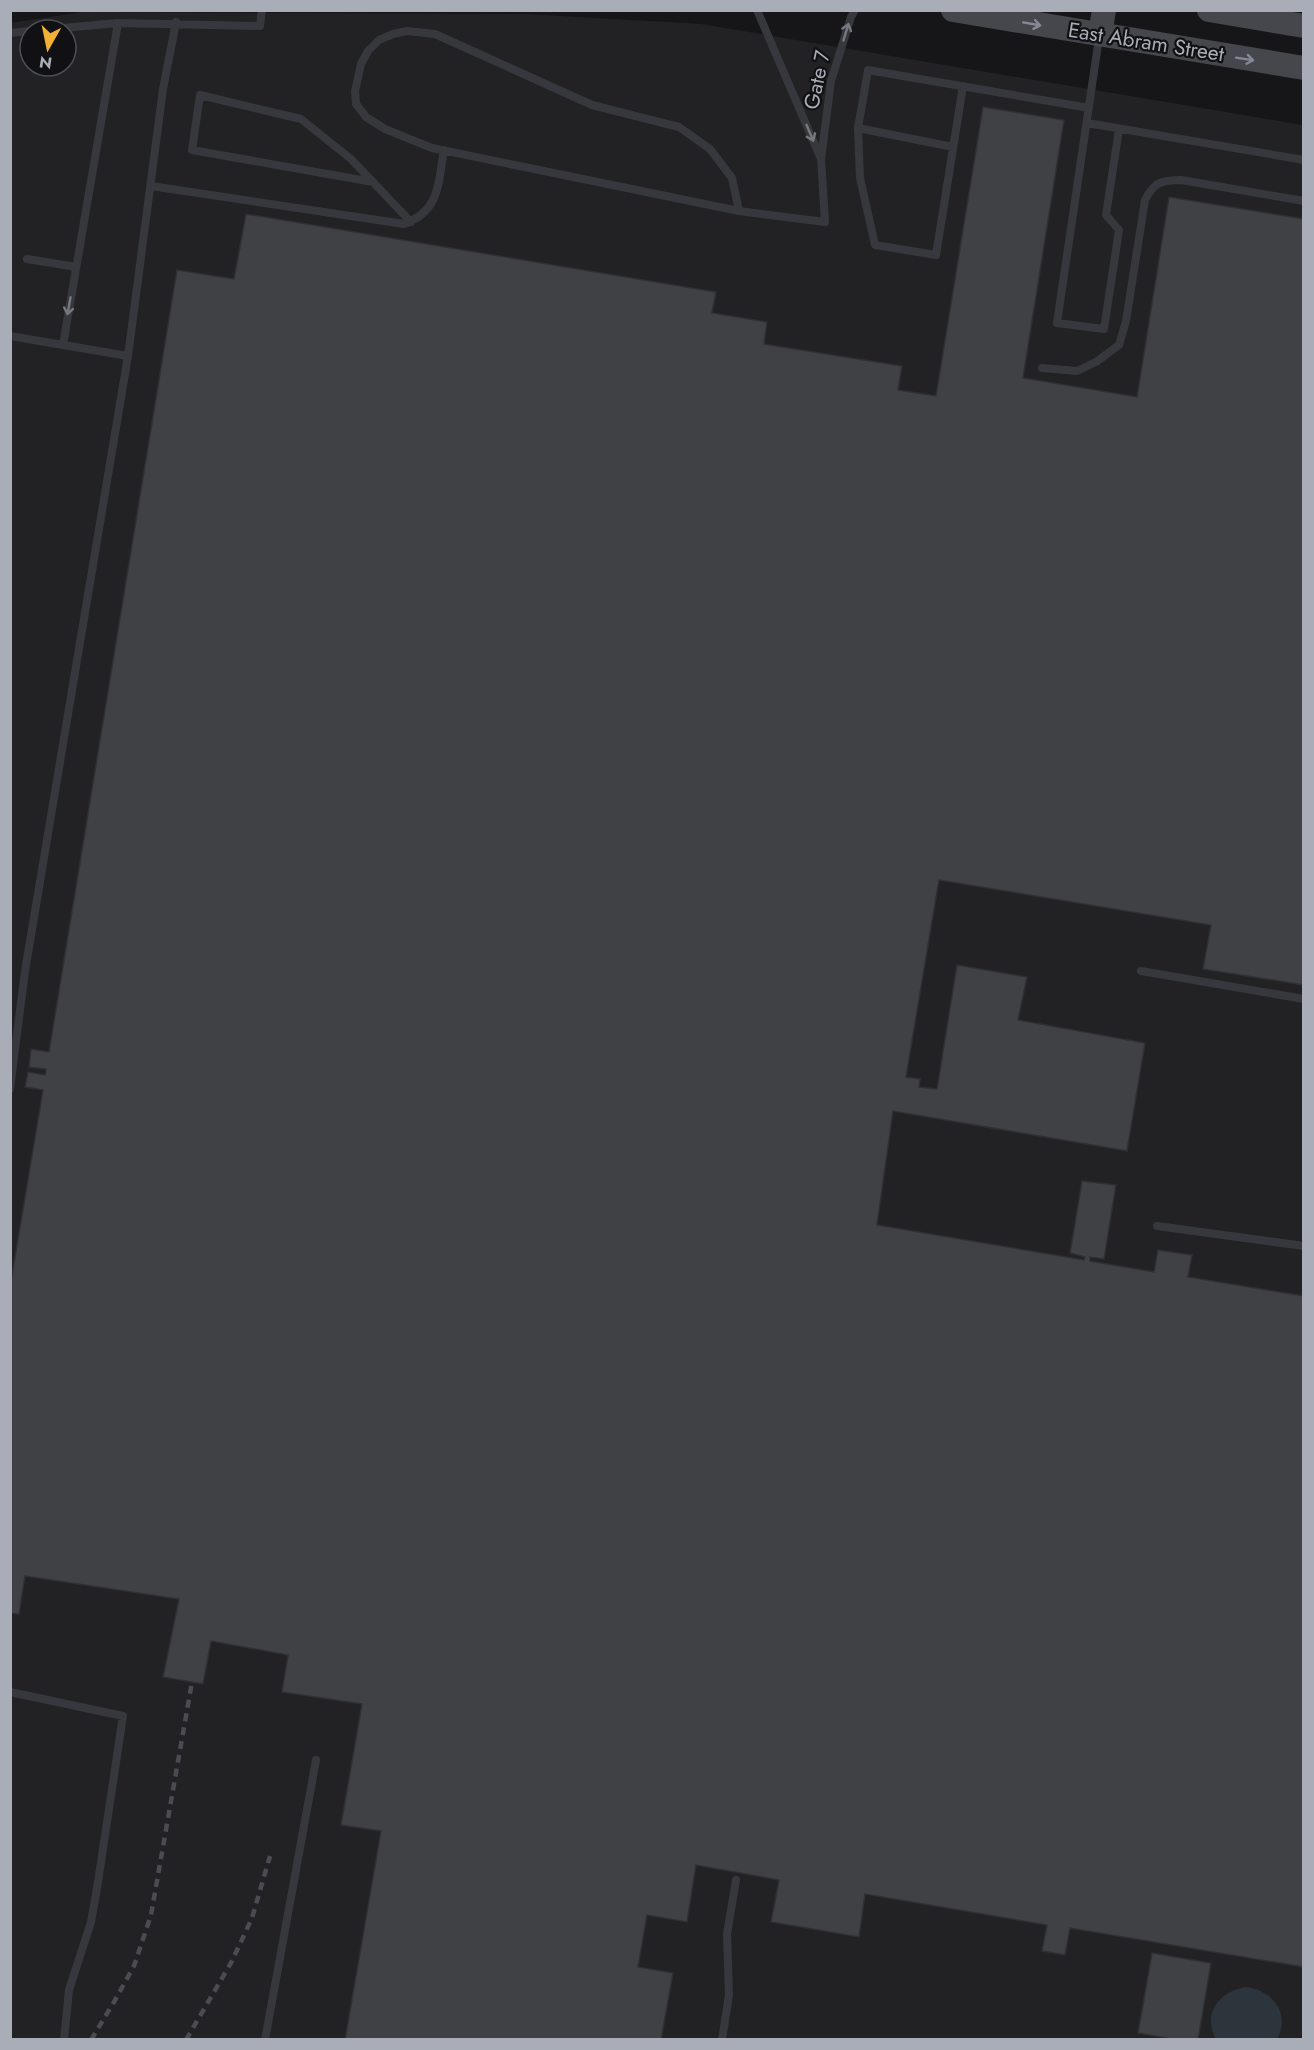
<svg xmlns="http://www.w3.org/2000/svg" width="1314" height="2050" font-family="Jost,sans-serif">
<rect width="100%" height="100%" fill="#161618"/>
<path fill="#222225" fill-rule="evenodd" d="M83,12L526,14L701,24L1303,125V2039H11L10,23ZM30,30H66V66H30Z"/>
<path fill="#2c353c" d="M1247,1987C1273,1991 1291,2014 1277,2039H1216C1201,2013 1221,1990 1247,1987Z"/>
<path fill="#404145" stroke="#303034" stroke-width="1.5" d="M983,107L1064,120L1023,378L1137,397L1169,197L1304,219V985L1203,969L1211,925L939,880L906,1077L920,1079L919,1087L937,1089L957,965L1027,977L1018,1020L1145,1043L1127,1151L893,1111L877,1225L1084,1260L1085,1257L1070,1253L1082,1181L1116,1185L1104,1259L1090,1257V1261L1154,1272L1158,1250L1192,1255L1188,1277L1304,1296V1967L1070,1928L1065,1955L1042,1951L1047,1925L865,1894L859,1937L771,1922L779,1880L696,1865L687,1922L647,1915L638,1967L673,1973L661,2040H345L381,1831L341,1825L362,1704L282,1692L288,1655L211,1641L203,1684L163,1677L179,1599L25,1576L19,1614L10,1613V1287L43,1090L25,1087L28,1072L45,1075L46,1069L29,1067L31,1049L49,1052L177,270L234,279L246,214L716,292L712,313L767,322L764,344L902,366L898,390L936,396Z
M1152,1953L1211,1963L1198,2040H1177L1138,2033Z"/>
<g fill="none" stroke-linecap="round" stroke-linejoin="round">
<path stroke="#37383d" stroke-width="8" d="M40,30L118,23
M10,33L30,31
M1099,38L1057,323L1104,329L1119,230L1106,215L1119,129
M963,86L936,255L875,245L860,178L858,128L868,70L1089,108
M1087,123L1304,160
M858,128L953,147
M821,159L831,81L851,17L855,10
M373,182L192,150L200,95L301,119L351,159L411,222
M151,186L404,224C440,211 438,184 444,150
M739,211L732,178L710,149L679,127L592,105L435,34L407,31L393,34L379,40L368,51L361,64L355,91L356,104L366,117L385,129L432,148L739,211L825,222L821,159L757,10
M27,259L76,267
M10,336L128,356
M63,345L118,23L260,26L262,10
M1042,368L1077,371L1096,362L1119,345L1126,321L1145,200C1155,181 1160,181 1181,180L1304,201
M1141,971L1304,999
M10,1089L25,971L128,356L163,89L176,22
M1157,1226L1304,1246
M10,1692L123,1716L98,1882L91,1922L69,1990L64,2040
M265,2040L316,1760
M722,2040L729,1995L727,1934L736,1880"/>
<path stroke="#45474d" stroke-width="24" d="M953,10L1304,68
M1209,10L1304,26
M1100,35L1104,10"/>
<path stroke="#4a4c52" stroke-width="4.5" stroke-dasharray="8 6" stroke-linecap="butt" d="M91,2040L114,2002L134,1966L151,1915L192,1682
M186,2040L232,1961L252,1918L270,1856"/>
</g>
<defs><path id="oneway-shaft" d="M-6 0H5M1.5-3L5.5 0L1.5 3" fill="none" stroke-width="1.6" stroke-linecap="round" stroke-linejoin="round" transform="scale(1.5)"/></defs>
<g stroke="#858993">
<use href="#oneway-shaft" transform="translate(1032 24) rotate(10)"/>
<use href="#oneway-shaft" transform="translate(1245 59) rotate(9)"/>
</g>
<g stroke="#757881">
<use href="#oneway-shaft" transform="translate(846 32) rotate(-73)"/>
<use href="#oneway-shaft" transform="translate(810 133) rotate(67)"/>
<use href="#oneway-shaft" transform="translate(69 306) rotate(100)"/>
</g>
<g text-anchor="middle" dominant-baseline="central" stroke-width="4.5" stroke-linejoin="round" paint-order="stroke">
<g font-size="21" fill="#a8adb8" stroke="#111113">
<text transform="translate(1146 42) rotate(9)">East Abram Street</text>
<text transform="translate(817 80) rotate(-78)">Gate 7</text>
</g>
</g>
<rect width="1314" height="2050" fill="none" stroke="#a8adb8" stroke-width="24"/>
<g transform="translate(48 48) rotate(189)"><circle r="28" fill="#111113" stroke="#4d4f55" stroke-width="1.5"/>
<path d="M0-4.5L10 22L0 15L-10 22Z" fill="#f2b134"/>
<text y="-9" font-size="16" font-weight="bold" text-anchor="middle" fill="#a8adb8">N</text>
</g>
</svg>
